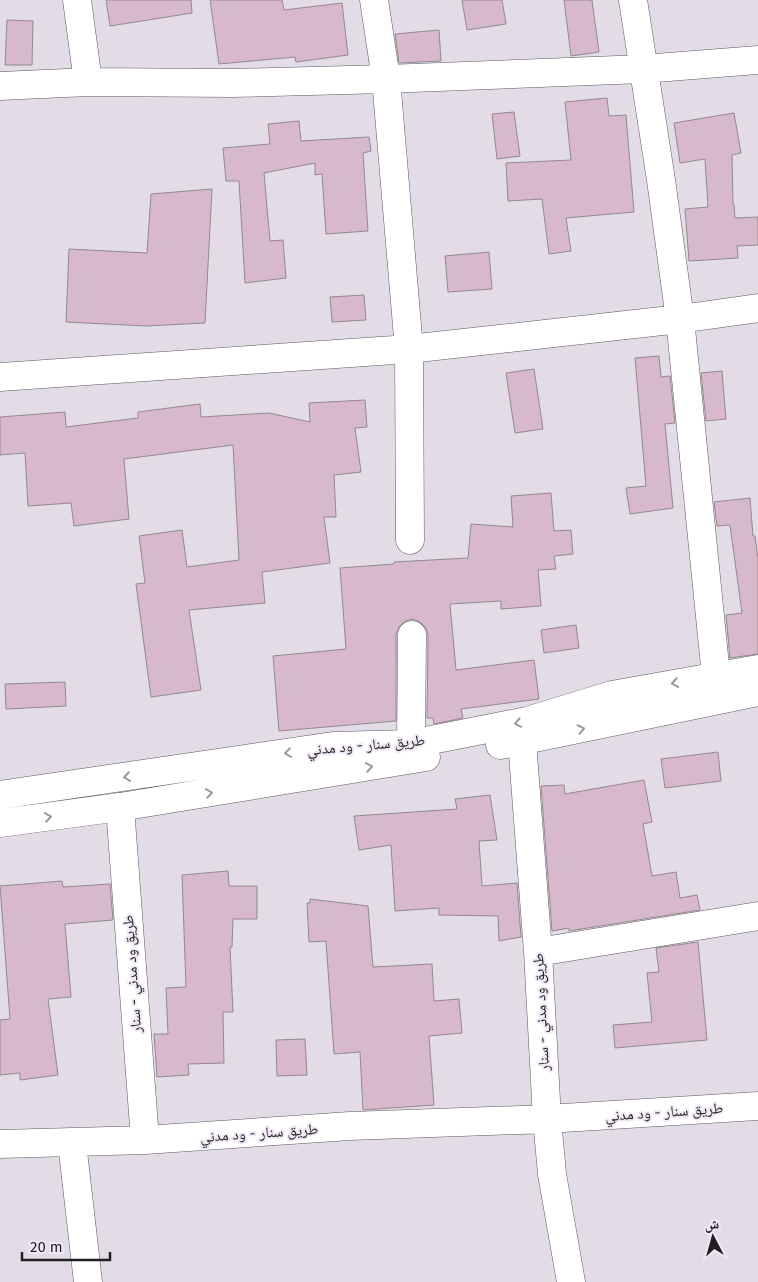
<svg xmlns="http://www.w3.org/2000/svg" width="758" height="1282" font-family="'Fira Sans','Noto Naskh Arabic',sans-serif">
<rect width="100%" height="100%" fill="#e3dce7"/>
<path fill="#d7b8cc" stroke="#94888f" d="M106,0H191L192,13L110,26Z
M210,0H282L284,10L342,3L348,55L296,62L295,57L219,64Z
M462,0H502L506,24L467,30Z
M564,0H592L599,52L571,56Z
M7,20L33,21L32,65H5Z
M439,30L441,61L399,63L395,34Z
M607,98L609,116L626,115L634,212L566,218L571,251L549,254L542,199L508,201L506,163L571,160L565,102Z
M514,112L520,156L497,159L492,114Z
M734,113L741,153L732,155L733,205H734L735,218L758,217V245L737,246L738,258L689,261L685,209L708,207L705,159L680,163L674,123Z
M299,121L301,141L369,137L371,151L363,153L368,231L326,234L322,174L315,175V163L264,173L270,241L283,240L286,278L245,283L239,181H226L223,148L270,144L268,124Z
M212,189L205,323L146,326L66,322L69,249L147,253L151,194Z
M489,252L492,289L448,292L445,256Z
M364,295L366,320L332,322L330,297Z
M659,356L661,377L670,376L675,423L665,424L673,508L630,514L626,488L646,486L635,358Z
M534,369L543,429L515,433L506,373Z
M722,371L726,419L706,421L701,373Z
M365,400L367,427L355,428L361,472L334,475L336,517H324L330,563L262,572L265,603L189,610L201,690L151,697L136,584L145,583L139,536L182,530L187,567L239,560L233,445L124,459L129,519L74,526L71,503L28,506L25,453L0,455V417L65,412L66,427L138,418V412L200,404L201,417L269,413L310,422L309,403Z
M551,493L554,531L571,530L573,554L554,556L556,569L538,570L541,606L501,609V601L450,604L456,670L534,660L539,699L461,709L463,718L434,724L433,718H427L428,635L426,628L420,622L412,619L405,621L399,627L396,634V721L279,731L273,656L346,649L340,568L394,564V562L468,558L471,524L513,527L511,496Z
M750,498L753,536H755L758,558V654L730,658L726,615L742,613L730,525L717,526L714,502Z
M576,625L579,648L544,653L541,630Z
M65,682L66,706L6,709L5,684Z
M718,752L721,781L665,788L661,759Z
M644,780L652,822L643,824L652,876L676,872L680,898L697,895L700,910L569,931V928L552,931L541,786L564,785L565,794Z
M490,795L497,840L479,841L482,886L517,883L521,937L499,941L498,916L439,915V908L395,911L391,845L359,850L354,816L457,809L455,799Z
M228,871L229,886H257V919H233L232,947H230L233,1012H223L224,1063L188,1064L189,1075L157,1077L154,1034H168L166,988L186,987L182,875Z
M62,881L63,887L110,884L113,920L65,924L71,997L48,999L58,1075L20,1080V1073L0,1075V1020L10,1019L0,886Z
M310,899L368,906L373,967L432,964L434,1001L459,999L462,1033L429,1036L434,1105L363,1110L360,1052L334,1054L326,941L309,942L307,903H310Z
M698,942L707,1040L615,1048L613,1025L652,1022L647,973L659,972L656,948Z
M305,1039L307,1075L277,1076L276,1040Z"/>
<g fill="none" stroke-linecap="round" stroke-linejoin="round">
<g stroke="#5d5760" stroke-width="29">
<path id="minor" d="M77,0L88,82
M374,0L386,79L409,349L410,540
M633,0L661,180L680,319L716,676
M0,86L88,82L232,83L386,79L643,69L758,60
M0,377L409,349L680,319L758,308
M522,741L538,952L547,1119L552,1174L571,1282
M411,744L412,635
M120,807L145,1140
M538,952L758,916
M72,1143L88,1282
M0,1144L145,1140L350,1126L547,1119L758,1106"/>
</g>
<g stroke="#5d5760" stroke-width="29">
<path id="tertiary" d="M500,745L758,692
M0,795L333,746L411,744L527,721L612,695L758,669
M0,823L120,807L426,757"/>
</g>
<use href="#minor" stroke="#fff" stroke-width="28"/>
<use href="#tertiary" stroke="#fff" stroke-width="28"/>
</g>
<defs><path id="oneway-chevron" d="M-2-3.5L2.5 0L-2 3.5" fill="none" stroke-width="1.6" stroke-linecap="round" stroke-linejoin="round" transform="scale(1.25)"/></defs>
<g stroke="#9b9a9c">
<use href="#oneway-chevron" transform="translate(675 683) rotate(170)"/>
<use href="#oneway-chevron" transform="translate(518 723) rotate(169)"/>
<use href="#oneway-chevron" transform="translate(581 729) rotate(-12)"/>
<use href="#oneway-chevron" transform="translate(288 753) rotate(172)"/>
<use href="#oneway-chevron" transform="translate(369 767) rotate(-10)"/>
<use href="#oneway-chevron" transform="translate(127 777) rotate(172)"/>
<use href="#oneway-chevron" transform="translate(209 793) rotate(-9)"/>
<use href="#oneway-chevron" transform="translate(48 817) rotate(-8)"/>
</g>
<g text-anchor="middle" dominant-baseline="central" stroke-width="4" stroke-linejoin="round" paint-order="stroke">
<g font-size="15" fill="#211f23" stroke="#f0e9f5">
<text transform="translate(366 745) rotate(-5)">طريق سنار - ود مدني</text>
<text transform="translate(132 974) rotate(-94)">طريق ود مدني - سنار</text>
<text transform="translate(541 1012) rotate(-93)">طريق ود مدني - سنار</text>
<text transform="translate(664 1112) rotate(-4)">طريق سنار - ود مدني</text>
<text transform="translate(259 1133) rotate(-4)">طريق سنار - ود مدني</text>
</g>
</g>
<g transform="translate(713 1237) rotate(354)" stroke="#f0e9f5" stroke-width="4" paint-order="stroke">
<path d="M0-4L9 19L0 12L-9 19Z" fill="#211f23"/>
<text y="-8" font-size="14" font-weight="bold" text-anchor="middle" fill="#211f23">ش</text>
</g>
<path d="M22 1252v8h88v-8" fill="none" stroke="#211f23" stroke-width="2.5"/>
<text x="30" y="1252" font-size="15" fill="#211f23" stroke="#f0e9f5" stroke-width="4" paint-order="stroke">20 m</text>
</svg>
